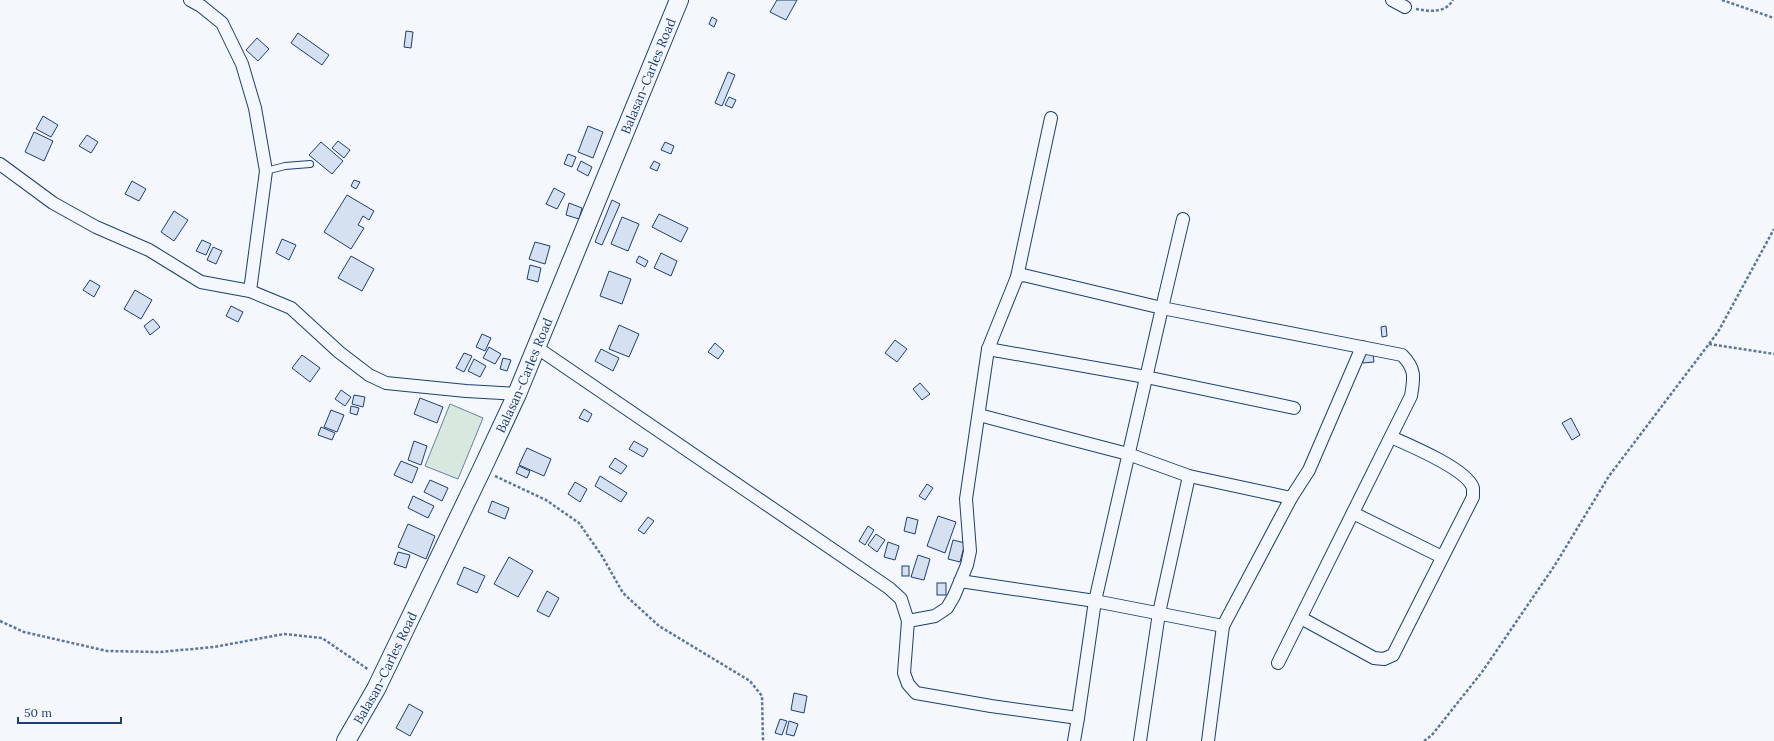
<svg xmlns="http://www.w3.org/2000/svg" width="1774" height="741" viewBox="0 0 1774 741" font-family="Lora,serif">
<rect width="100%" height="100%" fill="#f4f7fb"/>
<polygon fill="#d7e8df" stroke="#687fa3" points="450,404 483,418 458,479 425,466"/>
<g fill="#d5e0f0" stroke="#1d3f73">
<polygon points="777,0 797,0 786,20 770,12"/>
<polygon points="712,17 717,20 714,27 709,24"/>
<polygon points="406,31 413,32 411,48 404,47"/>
<polygon points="298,33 329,55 322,65 291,43"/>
<polygon points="257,38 269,49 258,61 246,50"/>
<polygon points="728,72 735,75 722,106 715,103"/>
<polygon points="729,97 736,100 732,108 725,105"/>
<polygon points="43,116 58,125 51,137 36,129"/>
<polygon points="588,126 603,132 593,158 578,152"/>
<polygon points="34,132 53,141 44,161 25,152"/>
<polygon points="87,135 98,142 91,153 79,146"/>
<polygon points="338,141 350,150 344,158 332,148"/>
<polygon points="321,142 343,161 332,174 309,155"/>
<polygon points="665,142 674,146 671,154 661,150"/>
<polygon points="568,154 576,157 572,167 564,164"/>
<polygon points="581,161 592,167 588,176 577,170"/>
<polygon points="654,161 660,164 657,171 650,168"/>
<polygon points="354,180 360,182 356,189 351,186"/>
<polygon points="132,181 146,189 139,201 125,194"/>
<polygon points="554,188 565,194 557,209 546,204"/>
<polygon points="347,195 374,211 369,220 363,216 358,225 364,228 351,249 324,232"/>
<polygon points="612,200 620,204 602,245 595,242"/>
<polygon points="569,203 582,208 579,219 566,215"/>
<polygon points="174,211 188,220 174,241 161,232"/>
<polygon points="659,214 688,228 681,242 652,227"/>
<polygon points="622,217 639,224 628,251 611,244"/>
<polygon points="282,239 296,245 289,260 276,253"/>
<polygon points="202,240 211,244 206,255 196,251"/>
<polygon points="535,242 550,246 545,264 529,259"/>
<polygon points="213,247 222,251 216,264 207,260"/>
<polygon points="661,253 677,261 671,276 654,268"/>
<polygon points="351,256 374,269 362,291 338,278"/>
<polygon points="639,256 648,261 645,267 636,262"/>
<polygon points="530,265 541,268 538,282 527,279"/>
<polygon points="609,271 631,279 622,304 600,296"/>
<polygon points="90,280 100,286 94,297 83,290"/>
<polygon points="135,290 152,300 141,319 124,309"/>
<polygon points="231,306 243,312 238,322 226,316"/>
<polygon points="153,319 160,327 150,335 144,326"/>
<polygon points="619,325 639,334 629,357 609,349"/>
<polygon points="1386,326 1387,336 1382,337 1381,327"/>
<polygon points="482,334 491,338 485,351 476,347"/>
<polygon points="895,340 907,349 897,362 885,353"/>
<polygon points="715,343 724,351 718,359 708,352"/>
<polygon points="489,347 501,354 495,364 483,358"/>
<polygon points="601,349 619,358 613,371 595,361"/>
<polygon points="464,353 472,356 464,372 456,368"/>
<polygon points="1373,354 1374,362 1363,363 1362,355"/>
<polygon points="302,355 320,368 310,382 292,368"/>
<polygon points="503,358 511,360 507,371 500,369"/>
<polygon points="474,359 486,366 480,377 468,371"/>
<polygon points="920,383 930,394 922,400 913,389"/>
<polygon points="341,390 351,397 345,406 335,399"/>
<polygon points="354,395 365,397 363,407 352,404"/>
<polygon points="420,398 443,407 437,423 414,414"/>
<polygon points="351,406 359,408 357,415 350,413"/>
<polygon points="584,409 592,414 588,422 579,418"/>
<polygon points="331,410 344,415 337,432 324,427"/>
<polygon points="1571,418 1580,435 1572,440 1562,423"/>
<polygon points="321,427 335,433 332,440 318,435"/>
<polygon points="414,441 427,446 421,465 408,460"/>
<polygon points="634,441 648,449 643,457 629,449"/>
<polygon points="527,448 551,459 544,476 519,465"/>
<polygon points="615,458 627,466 621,474 609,467"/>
<polygon points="401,461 418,468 412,483 394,475"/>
<polygon points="519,466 530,471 527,478 516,473"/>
<polygon points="600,476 627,493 621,502 595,486"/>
<polygon points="430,480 448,488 442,501 424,492"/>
<polygon points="575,482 587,489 580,502 568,494"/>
<polygon points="927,484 933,488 925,500 919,496"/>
<polygon points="413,496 434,506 428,518 408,508"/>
<polygon points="492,501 509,508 505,519 488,512"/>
<polygon points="938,516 956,522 945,553 927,546"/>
<polygon points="648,517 654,521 644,534 638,530"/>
<polygon points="907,517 918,520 915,534 904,531"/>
<polygon points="408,524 435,536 426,559 398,547"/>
<polygon points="868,526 874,530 865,545 859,541"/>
<polygon points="876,534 885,540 877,552 868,545"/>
<polygon points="953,540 965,543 960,562 948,559"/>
<polygon points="888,542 899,546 895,560 884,557"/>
<polygon points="398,552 410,555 406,568 394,564"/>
<polygon points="918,555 930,559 924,580 911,577"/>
<polygon points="509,557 533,571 518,597 494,584"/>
<rect x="902" y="566" width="7" height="10"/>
<polygon points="464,567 485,576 477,593 457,584"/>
<rect x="937" y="583" width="9" height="12"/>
<polygon points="547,591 559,598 549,617 537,611"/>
<polygon points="794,693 807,696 804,713 791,710"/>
<polygon points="409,704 423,712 410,736 396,728"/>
<polygon points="780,719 787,721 782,735 775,733"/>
<polygon points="789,721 798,724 794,736 786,734"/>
</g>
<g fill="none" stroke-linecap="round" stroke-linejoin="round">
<g stroke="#1d3f73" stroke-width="8">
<polyline id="service" points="266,171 285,166 310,164"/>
</g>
<g stroke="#1d3f73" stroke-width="14">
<g id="minor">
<polyline points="190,0 201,6 222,23 242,64 255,108 266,171 250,291"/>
<polyline points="1392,0 1405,7"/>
<polyline points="0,164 53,203 96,227 149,250 201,282 250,291 291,308 339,352 369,375 386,383 466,391 517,394"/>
<path d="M1183,219l-21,89 240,47c14,14 12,23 9,41l-133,267"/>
<polyline points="1017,277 1051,118"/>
<polyline points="536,347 889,588 901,599 908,621 904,673 908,684 916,693 991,706 1078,718 1074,741"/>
<polyline points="988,349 1146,377 1294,408"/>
<polyline points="979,415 1128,454 1189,476 1291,498 1309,470 1362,347"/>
<polyline points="1353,513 1442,557"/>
<path d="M1301,618l73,40 10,1 9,-4 80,-158c0,-3 0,-7 0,-9 -6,-19 -64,-43 -82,-51"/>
<polyline points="908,621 935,616 947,608 954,596 967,565 970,551 966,499 988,349 1017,277 1023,275 1162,308 1095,601 960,581"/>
<polyline points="1223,626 1291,498"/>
<polyline points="1078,718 1095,601 1223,626 1208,741"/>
<polyline points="1140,741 1159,613 1189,476"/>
</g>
</g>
<g stroke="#1d3f73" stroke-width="20">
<g id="secondary">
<path id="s1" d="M346,741l30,-52 106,-220 35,-75 162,-394"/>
</g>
</g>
<g stroke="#5e769c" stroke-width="2.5" stroke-dasharray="3 2" stroke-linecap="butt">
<polyline points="1722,0 1774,18"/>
<path d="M1416,9c13,2 29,5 37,-9"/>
<polyline points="1709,344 1774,354"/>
<polyline points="495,476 546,500 579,523 602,556 623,593 659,626 750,681 762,696 763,741"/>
<polyline points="0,621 24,632 107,651 160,652 214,647 284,634 322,638 369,670"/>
<polyline points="1424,741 1432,735 1482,672 1555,565 1609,476 1718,332 1774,229"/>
</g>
<use href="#service" stroke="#f4f7fb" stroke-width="6"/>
<use href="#minor" stroke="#f4f7fb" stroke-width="12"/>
<use href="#secondary" stroke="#f4f7fb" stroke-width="18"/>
</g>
<g text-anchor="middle" stroke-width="3" stroke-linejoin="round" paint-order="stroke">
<g font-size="13" fill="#1d3f73" stroke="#f4f7fb">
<text dy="5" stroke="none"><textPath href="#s1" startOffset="731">Balasan-Carles Road</textPath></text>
<text dy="5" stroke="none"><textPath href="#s1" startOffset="407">Balasan-Carles Road</textPath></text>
<text dy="5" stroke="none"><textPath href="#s1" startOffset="83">Balasan-Carles Road</textPath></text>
</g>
</g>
<path d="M18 717v6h103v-6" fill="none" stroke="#1d3f73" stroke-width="2"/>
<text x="24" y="717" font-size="12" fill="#1d3f73" stroke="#f4f7fb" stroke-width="3" paint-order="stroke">50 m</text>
</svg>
